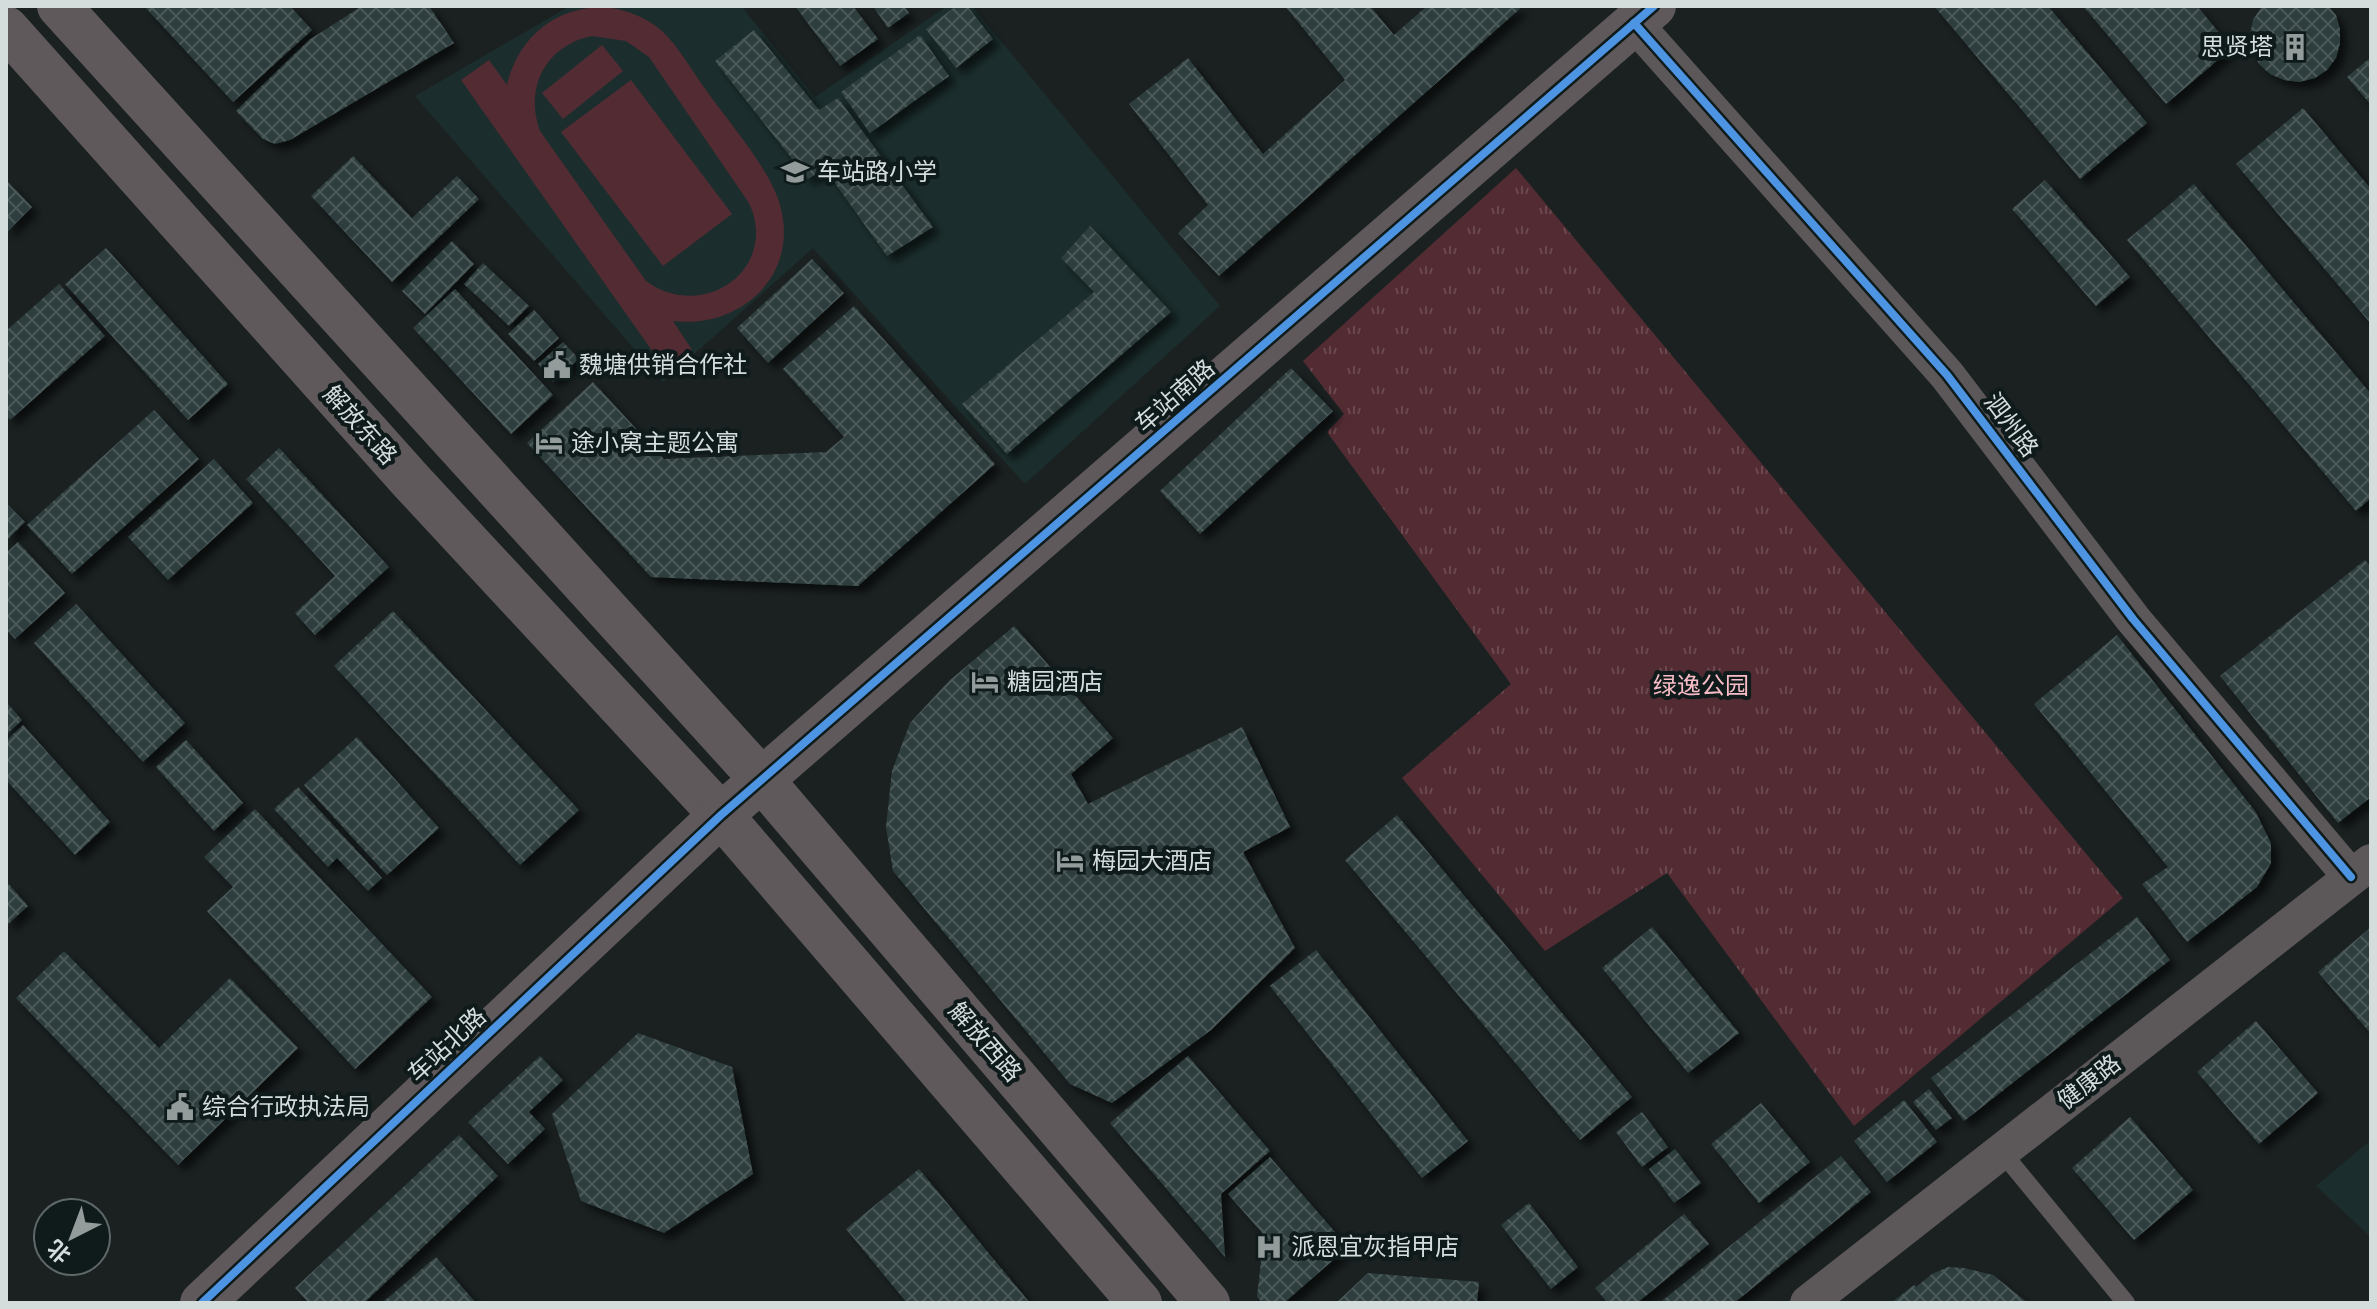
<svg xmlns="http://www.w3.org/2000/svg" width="2377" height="1309" viewBox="0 0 2377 1309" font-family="Arial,'Noto Sans SC',sans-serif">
<defs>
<pattern id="park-tufts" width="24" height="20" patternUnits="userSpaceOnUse" patternTransform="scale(2)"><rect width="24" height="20" fill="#532b33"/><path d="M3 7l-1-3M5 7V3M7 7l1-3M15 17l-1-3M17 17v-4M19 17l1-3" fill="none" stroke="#6b4950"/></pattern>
<pattern id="building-cross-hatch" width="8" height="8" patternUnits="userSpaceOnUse" patternTransform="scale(2)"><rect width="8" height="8" fill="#2d3e3e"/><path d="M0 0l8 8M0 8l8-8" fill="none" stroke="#4b5959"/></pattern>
<filter id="shadow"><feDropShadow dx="7" dy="7" stdDeviation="4" flood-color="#0009"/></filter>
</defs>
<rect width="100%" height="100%" fill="#1b2121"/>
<g fill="#1b2e2d">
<polygon points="570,6 741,6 815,97 947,6 972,6 1220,306 1025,484 813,248 663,382 415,96"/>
<polygon points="2371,1140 2371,1237 2316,1186"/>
</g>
<g fill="#532b33" fill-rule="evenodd">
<path d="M606,7c21,3 40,10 56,24 17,16 30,40 44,59 23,33 67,82 75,119 17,69 -43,120 -108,112l19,29 -27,19 -204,-289 28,-20 18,25c11,-48 49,-79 99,-78zM592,36l34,5 23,16 100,146c31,66 -46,120 -103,78l-106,-150c-16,-43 6,-86 52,-95z"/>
<polygon points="602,45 623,71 563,119 542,93"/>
<polygon points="631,80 732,214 663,266 561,132"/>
</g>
<polygon fill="url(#park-tufts)" points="1516,168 2123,898 1854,1126 1667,873 1545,951 1402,778 1511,684 1327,432 1344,414 1303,361"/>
<g fill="url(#building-cross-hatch)" filter="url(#shadow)">
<polygon points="144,6 290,6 312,30 233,102"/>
<polygon points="362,6 429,6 454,43 290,140 275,144 263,139 236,111 309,40"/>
<polygon points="795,6 853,6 878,39 840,66"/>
<polygon points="873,6 904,6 909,13 888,28"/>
<polygon points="956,6 967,6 993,39 956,68 926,29"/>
<polygon points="1285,6 1370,6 1394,35 1427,6 1523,6 1219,276 1178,233 1208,205 1129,104 1188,58 1263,154 1345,80"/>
<polygon points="1934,6 2048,6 2147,123 2080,179"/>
<polygon points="2083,6 2197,6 2232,48 2166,104"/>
<polygon points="2262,6 2328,6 2336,15 2340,29 2340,43 2336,58 2327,70 2315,78 2299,82 2284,80 2270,74 2259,64 2252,51 2250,35 2253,20"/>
<polygon points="754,30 819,110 838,98 933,227 887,256 825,169 808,179 715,61"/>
<polygon points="920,35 949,76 870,133 841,92"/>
<polygon points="2371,57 2371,105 2347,77"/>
<polygon points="2303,108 2371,189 2371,324 2236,164"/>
<polygon points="353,156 412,218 457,176 479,199 392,282 311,196"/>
<polygon points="6,180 32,207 6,233"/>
<polygon points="2045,180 2130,277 2096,306 2012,209"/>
<polygon points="2194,184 2371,394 2371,498 2356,511 2127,240"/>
<polygon points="1090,226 1171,312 1007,454 962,404 1094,292 1061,258"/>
<polygon points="452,241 474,264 425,314 402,291"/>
<polygon points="106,248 228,384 188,420 65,284"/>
<polygon points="812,259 844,293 768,363 737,328"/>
<polygon points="483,263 529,306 509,326 464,284"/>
<polygon points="59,284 105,336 10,420 6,415 6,331"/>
<polygon points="455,289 553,395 511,434 413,328"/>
<polygon points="854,306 995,464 858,586 651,577 527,443 593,382 664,459 826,452 844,437 783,369"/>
<polygon points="534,310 559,338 534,361 508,334"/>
<polygon points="563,342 579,359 553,382 538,364"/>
<polygon points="1291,368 1333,411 1200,534 1160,491"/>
<polygon points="154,410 199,459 72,574 27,525"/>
<polygon points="279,448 389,567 315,635 295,613 335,576 246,479"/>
<polygon points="214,459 253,503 168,580 128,537"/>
<polygon points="6,503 25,522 6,541"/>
<polygon points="18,542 65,593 15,639 6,629 6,553"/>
<polygon points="2365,560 2371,567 2371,797 2338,823 2220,676"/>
<polygon points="76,604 185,723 143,762 34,643"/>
<polygon points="393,611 579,810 520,865 334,666"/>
<polygon points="1014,626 1113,738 1071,774 1088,804 1242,727 1290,827 1243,852 1295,948 1211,1030 1112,1103 1070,1084 893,871 886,827 892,771 910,723 949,681"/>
<polygon points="2117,635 2255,811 2271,843 2271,863 2257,887 2187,942 2142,884 2168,867 2034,704"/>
<polygon points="6,702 22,720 6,735"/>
<polygon points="23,725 110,822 75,855 6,780 6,741"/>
<polygon points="357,737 439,828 387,875 304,785"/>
<polygon points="186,740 243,803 214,831 156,767"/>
<polygon points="298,787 382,878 368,891 337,858 328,867 274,809"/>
<polygon points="255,809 432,997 355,1069 207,911 233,887 204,857"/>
<polygon points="1397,815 1632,1097 1580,1140 1345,860"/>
<polygon points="6,881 28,906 6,926"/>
<polygon points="2137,917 2170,960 1964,1121 1931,1078"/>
<polygon points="1652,927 1739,1033 1688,1073 1602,968"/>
<polygon points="2371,927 2371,1034 2318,972"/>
<polygon points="1316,950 1468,1141 1422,1178 1270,986"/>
<polygon points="64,951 159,1048 230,978 298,1048 178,1165 16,998"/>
<polygon points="2256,1021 2318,1093 2259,1144 2197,1072"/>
<polygon points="638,1033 732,1067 753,1174 664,1233 581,1201 552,1114"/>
<polygon points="540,1056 563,1080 529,1112 545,1129 508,1164 468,1122"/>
<polygon points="1188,1056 1270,1151 1221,1194 1225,1257 1110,1123"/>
<polygon points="1929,1089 1952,1118 1936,1130 1913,1102"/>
<polygon points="1904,1100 1937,1142 1887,1182 1854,1141"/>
<polygon points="1761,1103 1810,1162 1759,1203 1711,1144"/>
<polygon points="1642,1112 1668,1147 1642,1167 1616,1132"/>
<polygon points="2130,1117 2193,1190 2134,1240 2072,1168"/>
<polygon points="459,1135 498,1176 364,1303 309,1303 295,1288"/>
<polygon points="1675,1149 1701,1183 1674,1203 1649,1169"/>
<polygon points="1841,1156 1871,1192 1734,1303 1663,1303 1662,1301"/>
<polygon points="1270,1157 1348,1247 1284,1303 1263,1303 1257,1297 1264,1235 1228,1194"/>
<polygon points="919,1169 1030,1303 907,1303 846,1229"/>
<polygon points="1529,1203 1578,1267 1551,1289 1501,1225"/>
<polygon points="1684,1214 1709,1244 1637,1303 1608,1303 1595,1288"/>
<polygon points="436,1257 476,1303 382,1303"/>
<polygon points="1948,1267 1964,1268 1993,1275 2028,1303 1891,1303 1914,1285 1916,1287 1932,1274"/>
<polygon points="1368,1273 1479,1282 1477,1303 1336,1303"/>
</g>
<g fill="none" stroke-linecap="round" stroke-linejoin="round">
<polyline stroke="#5c5758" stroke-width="18" points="2001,1151 2126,1303"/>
<g stroke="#5c5758" stroke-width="36">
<polyline points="1634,23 1947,375 2133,619 2351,877"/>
<polyline points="1808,1303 2371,862"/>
</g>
<g stroke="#5f595b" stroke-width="44">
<polyline points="59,6 762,780 1208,1303"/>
<polyline points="6,28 412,482 721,815 1140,1303"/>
<polyline points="202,1303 721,815 1654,6"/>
</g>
<g stroke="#0f1b1b" stroke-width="13">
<g id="cycleway">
<polyline points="1634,23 1947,375 2133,619 2351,877"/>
<polyline points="202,1303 721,815 1654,6"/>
</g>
</g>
<use href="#cycleway" stroke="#4d94e3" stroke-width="8"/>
</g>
<defs>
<g id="building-bare" transform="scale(2.16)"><path d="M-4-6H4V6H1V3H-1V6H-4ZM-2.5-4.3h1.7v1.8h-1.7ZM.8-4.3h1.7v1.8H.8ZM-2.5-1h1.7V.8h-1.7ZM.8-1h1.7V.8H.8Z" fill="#939b9b" stroke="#0f1b1b" stroke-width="2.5" paint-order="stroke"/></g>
<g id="school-bare" transform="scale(2.16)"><path d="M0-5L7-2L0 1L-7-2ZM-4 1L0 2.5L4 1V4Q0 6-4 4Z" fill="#939b9b" stroke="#0f1b1b" stroke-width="2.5" paint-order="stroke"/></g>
<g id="civic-bare" transform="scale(2.16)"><path d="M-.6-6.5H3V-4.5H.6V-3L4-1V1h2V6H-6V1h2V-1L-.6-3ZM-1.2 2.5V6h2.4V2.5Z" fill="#939b9b" stroke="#0f1b1b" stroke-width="2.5" paint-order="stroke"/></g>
<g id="hotel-bare" transform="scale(2.16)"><path d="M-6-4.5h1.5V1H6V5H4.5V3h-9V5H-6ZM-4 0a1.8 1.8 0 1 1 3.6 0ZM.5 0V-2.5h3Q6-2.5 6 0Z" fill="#939b9b" stroke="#0f1b1b" stroke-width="2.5" paint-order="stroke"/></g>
<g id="hospital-bare" transform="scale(2.16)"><path d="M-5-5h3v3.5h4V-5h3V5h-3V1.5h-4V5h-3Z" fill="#939b9b" stroke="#0f1b1b" stroke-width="2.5" paint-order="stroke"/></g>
</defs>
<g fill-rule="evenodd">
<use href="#building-bare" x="2295" y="47"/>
<use href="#school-bare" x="795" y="172"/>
<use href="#civic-bare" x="557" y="365"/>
<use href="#hotel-bare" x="549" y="443"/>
<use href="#hotel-bare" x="985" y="682"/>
<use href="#hotel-bare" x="1070" y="861"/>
<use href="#civic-bare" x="180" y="1107"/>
<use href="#hospital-bare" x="1269" y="1247"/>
</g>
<g text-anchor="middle" stroke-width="8" stroke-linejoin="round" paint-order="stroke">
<g font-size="24" fill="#d4dcdc" stroke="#0f1b1b" text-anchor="start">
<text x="2273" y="55" text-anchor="end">思贤塔</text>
<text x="817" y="180">车站路小学</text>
<text x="579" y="373">魏塘供销合作社</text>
<text x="571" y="451">途小窝主题公寓</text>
<text x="1007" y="690">糖园酒店</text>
<text x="1092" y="869">梅园大酒店</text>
<text x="202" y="1115">综合行政执法局</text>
<text x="1291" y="1255">派恩宜灰指甲店</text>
</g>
<g font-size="24" fill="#d4dcdc" stroke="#0f1b1b">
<text transform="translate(1175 396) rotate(-41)" y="8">车站南路</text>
<text transform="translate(360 425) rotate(48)" y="8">解放东路</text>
<text transform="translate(2011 425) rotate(53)" y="8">泗州路</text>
<text transform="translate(985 1042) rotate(49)" y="8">解放西路</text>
<text transform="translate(447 1045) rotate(-43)" y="8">车站北路</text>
<text transform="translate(2089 1082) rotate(-38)" y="8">健康路</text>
</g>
<g font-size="24" fill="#f7bcc5" stroke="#0f1b1b">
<text x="1701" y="694">绿逸公园</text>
</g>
</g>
<rect width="2377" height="1309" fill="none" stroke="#d4dcdc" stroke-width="16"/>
<g transform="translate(72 1237) rotate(222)"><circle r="38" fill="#0f1b1b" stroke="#5e6868" stroke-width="2"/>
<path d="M0-6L14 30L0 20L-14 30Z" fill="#939b9b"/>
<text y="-12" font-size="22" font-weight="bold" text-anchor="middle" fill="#d4dcdc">北</text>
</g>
</svg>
